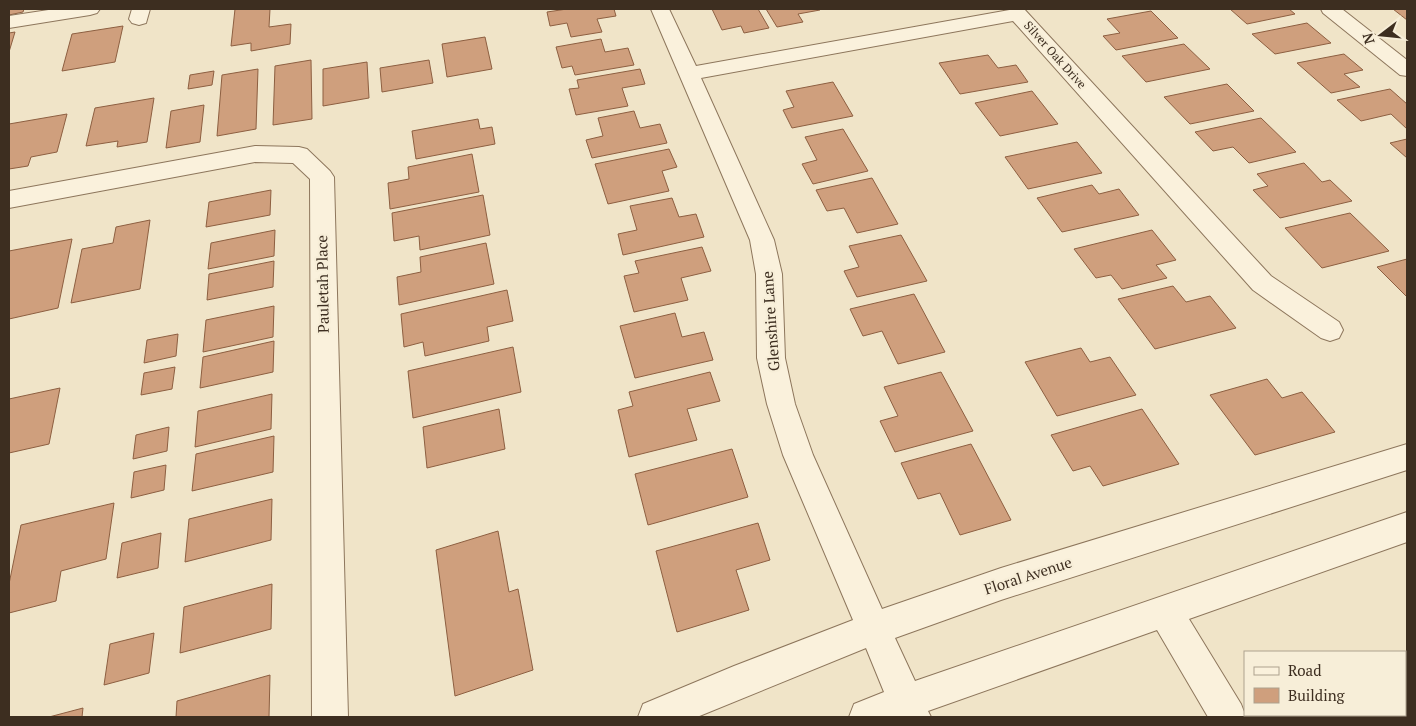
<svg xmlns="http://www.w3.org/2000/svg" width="1416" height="726" viewBox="0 0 1416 726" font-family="'PT Serif',serif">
<rect width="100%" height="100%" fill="#f0e4c8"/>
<g fill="#cf9f7d" stroke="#8d5f41">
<polygon points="9,9 24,9 23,12 9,15"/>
<polygon points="235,9 270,9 269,27 291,24 290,44 251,51 251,43 231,46"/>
<polygon points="567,9 614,9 616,16 597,19 602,32 571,37 567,23 550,26 547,12"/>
<polygon points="712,9 758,9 769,28 744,33 741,26 722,30"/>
<polygon points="766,9 819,9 820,10 798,14 803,22 777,27"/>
<polygon points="1230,9 1289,9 1295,14 1247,24"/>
<polygon points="1393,9 1407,9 1407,20"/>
<polygon points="1151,11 1178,38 1116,50 1103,36 1120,33 1107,19"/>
<polygon points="1307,23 1331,43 1275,54 1252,34"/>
<polygon points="123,26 115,62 62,71 72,34"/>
<polygon points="15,32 9,52 9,33"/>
<polygon points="485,37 492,69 447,77 442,44"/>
<polygon points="601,39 605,52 628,48 634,65 575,75 572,66 562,68 556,47"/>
<polygon points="1184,44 1210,69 1146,82 1122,56"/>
<polygon points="1344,54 1363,70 1344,74 1360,87 1331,93 1297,63"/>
<polygon points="988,55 998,68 1016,65 1028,82 960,94 939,63"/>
<polygon points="311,60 312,119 273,125 275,66"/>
<polygon points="429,60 433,83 382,92 380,68"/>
<polygon points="367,62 369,98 323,106 323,69"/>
<polygon points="258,69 256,129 217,136 222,75"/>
<polygon points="640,69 645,84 622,88 628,106 576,115 569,89 579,88 577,80"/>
<polygon points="214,71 212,85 188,89 190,75"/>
<polygon points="833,82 853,116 792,128 783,110 794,107 786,91"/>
<polygon points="1227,84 1254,111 1190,124 1164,97"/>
<polygon points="1390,89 1407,104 1407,129 1391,114 1361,121 1337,100"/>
<polygon points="1032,91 1058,124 1000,136 975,103"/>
<polygon points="154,98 147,142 117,147 118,141 86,146 95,108"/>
<polygon points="204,105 200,142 166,148 171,111"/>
<polygon points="634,111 640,128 660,124 667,143 592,158 586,140 603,136 598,118"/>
<polygon points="67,114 57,152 31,157 28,166 9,169 9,124"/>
<polygon points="1261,118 1296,152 1249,163 1233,147 1213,151 1195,132"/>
<polygon points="478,119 480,129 492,127 495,144 416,159 412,131"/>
<polygon points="843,129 868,171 813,184 802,164 817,160 805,137"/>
<polygon points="1407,139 1407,158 1390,143"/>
<polygon points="1077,142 1102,173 1028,189 1005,157"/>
<polygon points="669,149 677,167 662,171 669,191 608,204 595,164"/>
<polygon points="472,154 479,192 390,209 388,183 409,179 408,167"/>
<polygon points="1304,163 1322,182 1330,180 1352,201 1280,218 1253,190 1268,186 1257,174"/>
<polygon points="872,178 898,224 857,233 844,208 827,211 816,190"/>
<polygon points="1092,185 1099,194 1119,189 1139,215 1062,232 1037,198"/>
<polygon points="271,190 270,215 206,227 209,202"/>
<polygon points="483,195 490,235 420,250 419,236 394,241 392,213"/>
<polygon points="672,198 679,217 696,214 704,237 623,255 618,234 637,230 630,206"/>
<polygon points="1350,213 1389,251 1322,268 1285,228"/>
<polygon points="150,220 140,289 71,303 82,249 113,243 116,227"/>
<polygon points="275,230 274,256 208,269 211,243"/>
<polygon points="1152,230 1176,260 1156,265 1167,278 1122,289 1111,275 1096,278 1074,249"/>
<polygon points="901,235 927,281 857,297 844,271 859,267 849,246"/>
<polygon points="72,239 58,308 9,319 9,251"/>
<polygon points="486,243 494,284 399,305 397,277 421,272 420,257"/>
<polygon points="702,247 711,271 681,278 688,300 634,312 624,276 639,273 635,261"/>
<polygon points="1407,259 1407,297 1377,267"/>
<polygon points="274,261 273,287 207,300 209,274"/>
<polygon points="1173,286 1186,302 1210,296 1236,328 1155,349 1118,299"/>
<polygon points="507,290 513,321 487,327 489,341 425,356 423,342 404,347 401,314"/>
<polygon points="914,294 945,352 898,364 882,331 863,336 850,309"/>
<polygon points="274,306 273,337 203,352 206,320"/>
<polygon points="675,313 682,337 704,332 713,360 635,378 620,326"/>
<polygon points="178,334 176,356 144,363 147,340"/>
<polygon points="274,341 273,372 200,388 203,357"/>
<polygon points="513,347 521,392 413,418 408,371"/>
<polygon points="1081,348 1090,362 1110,357 1136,395 1057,416 1025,362"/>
<polygon points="175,367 172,389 141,395 144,373"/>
<polygon points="710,372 720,401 687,409 697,440 629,457 618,410 633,406 629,392"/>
<polygon points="941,372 973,431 895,452 880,421 898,416 884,387"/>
<polygon points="1267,379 1282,398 1302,392 1335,432 1255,455 1210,395"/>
<polygon points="60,388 49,444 9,453 9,399"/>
<polygon points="272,394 271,429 195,447 198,411"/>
<polygon points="499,409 505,449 427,468 423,427"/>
<polygon points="1142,409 1179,464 1103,486 1090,466 1073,471 1051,435"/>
<polygon points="169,427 167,451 133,459 136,435"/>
<polygon points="274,436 273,472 192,491 196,454"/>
<polygon points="971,444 1011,520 960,535 940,493 918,499 901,463"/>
<polygon points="732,449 748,497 648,525 635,474"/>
<polygon points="166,465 164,490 131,498 134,472"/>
<polygon points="272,499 271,540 185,562 189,519"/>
<polygon points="114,503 106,559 61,571 56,601 9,613 9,584 21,525"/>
<polygon points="758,523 770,560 736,570 749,610 677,632 656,551"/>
<polygon points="498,531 509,592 518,589 533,670 455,696 436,550"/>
<polygon points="161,533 158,568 117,578 122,543"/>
<polygon points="272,584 271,629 180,653 184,607"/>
<polygon points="154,633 149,673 104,685 110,644"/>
<polygon points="270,675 269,717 176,717 177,701"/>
<polygon points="1405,678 1407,681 1407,717 1304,717 1303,715 1405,715"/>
<polygon points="83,708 82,717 49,717"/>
</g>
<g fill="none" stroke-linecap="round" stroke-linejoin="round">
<g stroke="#8d765c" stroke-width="2">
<g id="minor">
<polygon points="55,9 100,9 97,13 90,15 9,28 9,16"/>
<polygon points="132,9 150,9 146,23 139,25 132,23 129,19"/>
<polygon points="651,9 669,9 696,66 1015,9 1025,10 1271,276 1339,322 1343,330 1339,338 1330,341 1321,338 1253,290 1013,21 701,78 774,240 782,274 785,358 795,404 813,455 882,609 1001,568 1407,444 1407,470 1001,600 895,638 915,681 1407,512 1407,542 1189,619 1241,704 1246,717 1208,717 1157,630 928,711 931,717 849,717 854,704 884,692 866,648 697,717 638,717 643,704 734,666 853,620 783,455 767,404 757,358 756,274 750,240"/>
<polygon points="1321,9 1342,9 1407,60 1407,76 1400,75 1323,13"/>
<polygon points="255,146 299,147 307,149 330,171 334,177 348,717 312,717 310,179 293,163 255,162 9,208 9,191"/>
</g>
</g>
<use href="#minor" fill="#faf1dc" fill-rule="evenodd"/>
</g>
<g text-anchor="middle" stroke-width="4.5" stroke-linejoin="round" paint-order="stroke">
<g font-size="12" fill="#3d2e20" stroke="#f7eed8">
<text transform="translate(1055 55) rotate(48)" y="4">Silver Oak Drive</text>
</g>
<g font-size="15" fill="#3d2e20" stroke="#f7eed8">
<text transform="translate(323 284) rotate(-91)" y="5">Pauletah Place</text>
<text transform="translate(771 321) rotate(-94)" y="5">Glenshire Lane</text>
<text transform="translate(1028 576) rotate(-18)" y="5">Floral Avenue</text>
</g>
</g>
<rect width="1416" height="726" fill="none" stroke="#3d2e20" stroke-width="20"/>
<rect x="1244" y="651" width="162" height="65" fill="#f7eed8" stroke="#ada18e"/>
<rect x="1254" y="667" width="25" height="8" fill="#faf1dc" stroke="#ada18e"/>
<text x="1288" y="676" font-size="15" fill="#3d2e20">Road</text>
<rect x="1254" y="688" width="25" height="15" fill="#cf9f7d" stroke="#ada18e"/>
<text x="1288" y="701" font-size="15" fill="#3d2e20">Building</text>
<g transform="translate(1381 35) rotate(254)" stroke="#f7eed8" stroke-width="4" paint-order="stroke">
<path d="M0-4L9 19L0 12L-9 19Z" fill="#3d2e20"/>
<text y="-8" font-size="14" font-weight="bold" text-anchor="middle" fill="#3d2e20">N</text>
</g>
</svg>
